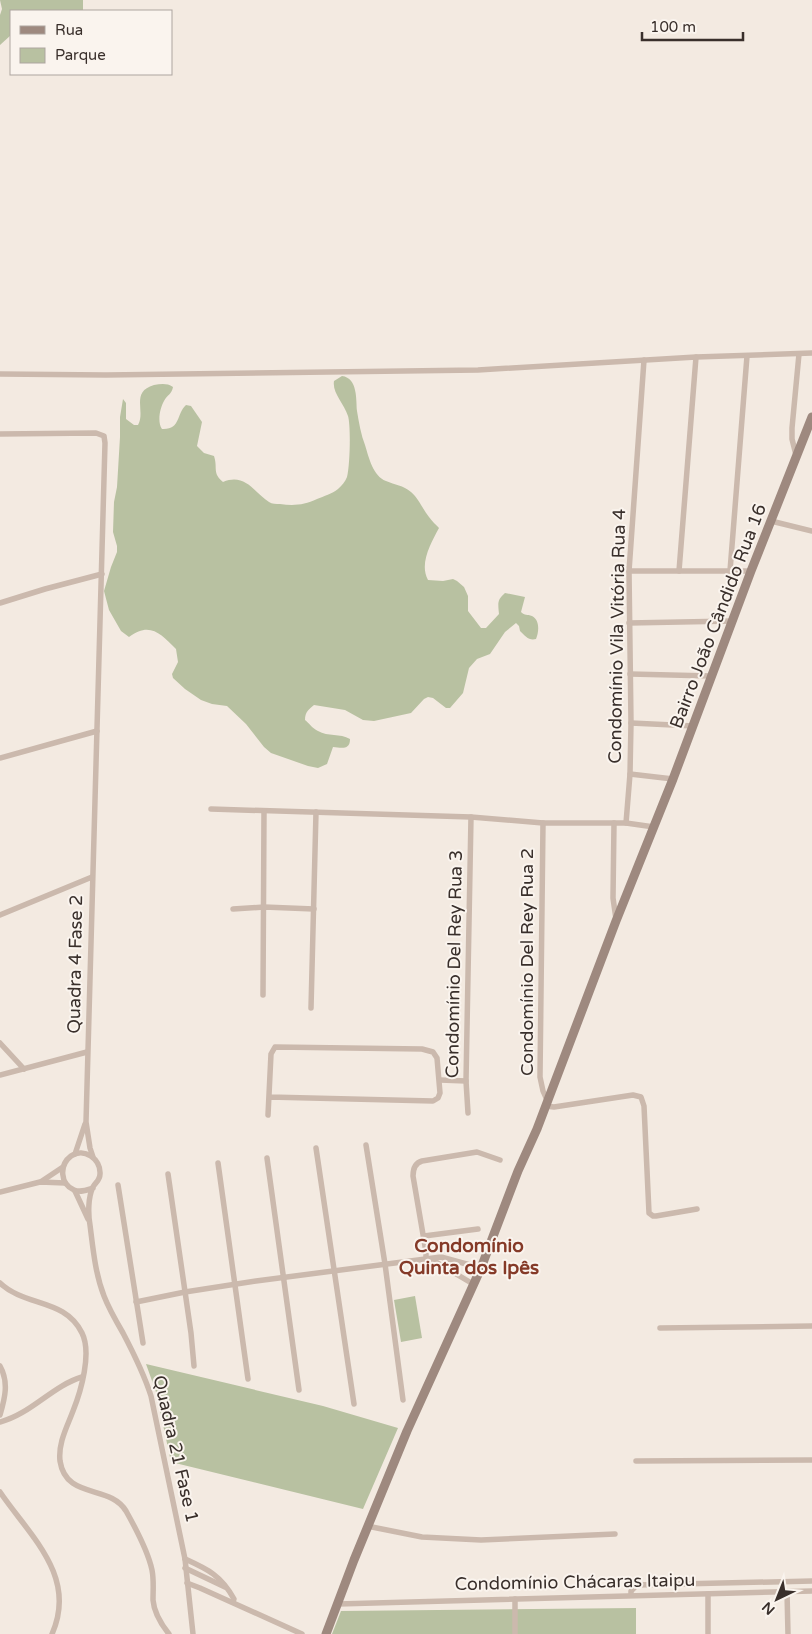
<svg xmlns="http://www.w3.org/2000/svg" width="812" height="1634" viewBox="0 0 812 1634" font-family="'Varela Round',sans-serif">
<rect width="100%" height="100%" fill="#f3eae1"/>
<g fill="#b8c1a1">
<polygon points="0,0 83,0 83,11 11,11 11,35 0,45 0,15 2,9"/>
<path d="M342,376c16,2 14,24 15,35 2,12 4,24 8,34 4,13 8,31 21,36 9,4 17,4 25,11 8,7 11,16 18,25 3,4 7,8 10,11 -8,15 -20,36 -11,52l15,1 10,-2 4,2 7,6 4,9v15l13,17h5l13,-14c-1,-11 -2,-14 6,-21l20,4 -4,15c4,4 6,2 11,4 8,4 7,16 4,23 -7,2 -11,-3 -16,-8l-1,-5 -3,-3 -11,9 -15,22 -13,5 -8,9 -6,25 -13,15h-4l-13,-10 -5,-1 -4,2 -13,14 -37,8 -11,-1 -18,-10 -31,-5c-5,4 -9,7 -9,15 4,3 8,9 13,11 10,6 22,2 32,8 0,11 -8,9 -17,8l-6,17 -9,4 -10,-2 -37,-13 -7,-6 -18,-23 -19,-18 -15,-2 -11,-4 -16,-11 -12,-11 -1,-4 6,-12 -2,-13c-15,-15 -26,-28 -47,-12l-8,-6 -12,-21 -5,-19 7,-24 6,-15v-6l-4,-14 1,-30 3,-15 3,-50v-20l3,-18 3,4v16l8,6h4c8,-14 -8,-33 16,-40 7,-1 13,-2 19,2 -1,7 -6,8 -9,14 -4,7 -7,21 -2,28 19,1 14,-15 24,-24l5,1 11,16 -5,24 7,7 10,3c4,12 -2,17 9,26 22,-9 30,9 46,20 3,2 7,2 11,2 14,2 24,1 37,-5 7,-3 15,-5 21,-10 4,-4 7,-7 9,-12 3,-11 4,-51 1,-61 -4,-13 -16,-23 -14,-35z"/>
<polygon points="415,1296 422,1338 401,1342 394,1300"/>
<polygon points="146,1364 323,1406 398,1428 363,1509 171,1462 156,1392"/>
<polygon points="636,1608 636,1634 332,1634 341,1611"/>
</g>
<g fill="none" stroke-linecap="round" stroke-linejoin="round">
<g stroke="#cbb9ad" stroke-width="5.5">
<polyline points="0,374 106,375 478,370 696,357 812,353"/>
<polyline points="0,434 96,433 104,436 105,443 86,1122 90,1148 93,1157"/>
<polyline points="796,455 792,439 792,428 799,354"/>
<polyline points="771,521 812,531"/>
<polyline points="629,571 751,571"/>
<polyline points="679,571 696,357"/>
<polyline points="730,571 747,356"/>
<polyline points="0,603 45,589 102,574"/>
<polyline points="629,623 732,621"/>
<polyline points="630,674 711,676"/>
<polyline points="631,723 694,726"/>
<polyline points="0,758 97,731"/>
<polyline points="630,774 673,779"/>
<polyline points="211,809 471,817 543,823 626,823 654,827"/>
<polyline points="543,823 540,1077 543,1091 547,1100"/>
<polyline points="614,823 613,898 616,919"/>
<polyline points="626,823 630,774 631,723 629,571 644,360"/>
<polyline points="233,909 264,907 314,909"/>
<polyline points="0,915 92,877"/>
<polyline points="263,995 264,811"/>
<polyline points="311,1008 316,812"/>
<polyline points="0,1043 24,1069"/>
<polyline points="0,1075 87,1052"/>
<polyline points="440,1080 466,1081"/>
<polyline points="545,1106 554,1107 633,1095 641,1097 644,1106 649,1213 653,1216 656,1216 697,1209"/>
<polyline points="468,1113 466,1081 471,817"/>
<polyline points="268,1115 271,1054 275,1047 422,1049 433,1052 437,1058 440,1093 438,1098 433,1101 269,1097"/>
<polyline points="366,1145 385,1264 403,1400"/>
<polyline points="316,1148 354,1404"/>
<polyline points="75,1154 85,1124"/>
<polyline points="267,1158 299,1390"/>
<polyline points="218,1163 248,1379"/>
<polyline points="168,1174 191,1333 194,1366"/>
<polyline points="42,1181 63,1167"/>
<polyline points="118,1185 143,1343"/>
<path d="M93,1188c-6,2 -12,5 -19,2 -14,-6 -15,-25 -3,-34 13,-9 30,3 29,18 0,6 -4,8 -7,13 -5,10 -5,27 -3,38 3,23 5,48 14,71 5,13 12,25 19,37 11,21 21,41 28,63l34,163 8,75"/>
<polyline points="75,1191 88,1219"/>
<polyline points="0,1192 40,1182 65,1183"/>
<polyline points="424,1236 478,1229"/>
<polyline points="431,1259 473,1284"/>
<path d="M426,1260v-8l-13,-76c0,-7 2,-13 9,-15l55,-9 23,8"/>
<path d="M0,1283c25,24 65,15 82,50 10,20 -1,58 -9,78 -6,16 -15,32 -13,50 6,39 50,23 66,50 9,16 22,40 26,59 2,10 1,20 1,30 1,13 8,24 16,34"/>
<polyline points="136,1302 185,1292 256,1281 441,1257 481,1268"/>
<polyline points="660,1328 812,1326"/>
<path d="M0,1366c9,16 5,32 0,49"/>
<path d="M0,1422c31,-8 52,-36 82,-45"/>
<polyline points="636,1461 812,1460"/>
<path d="M0,1492c29,43 78,84 52,142"/>
<polyline points="367,1526 422,1537 481,1540 615,1534"/>
<path d="M185,1559c22,10 36,16 49,40l-1,3"/>
<polyline points="185,1568 225,1587"/>
<polyline points="187,1583 200,1588 302,1634"/>
<polyline points="787,1592 788,1634"/>
<polyline points="631,1595 631,1591 637,1585 812,1581"/>
<polyline points="515,1599 515,1634"/>
<polyline points="338,1604 812,1591"/>
<polyline points="708,1634 708,1594"/>
</g>
<polyline stroke="#9e897f" stroke-width="9" points="326,1634 354,1560 407,1431 481,1268 518,1171 537,1129 616,921 673,779 751,571 812,417"/>
</g>
<g text-anchor="middle" stroke-width="4" stroke-linejoin="round" paint-order="stroke">
<g font-size="18" fill="#392f2b" stroke="#faf4ee">
<text transform="translate(718 616) rotate(-69)" y="6">Bairro João Cândido Rua 16</text>
<text transform="translate(617 636) rotate(-89)" y="6">Condomínio Vila Vitória Rua 4</text>
<text transform="translate(527 962) rotate(-90)" y="6">Condomínio Del Rey Rua 2</text>
<text transform="translate(75 964) rotate(-89)" y="6">Quadra 4 Fase 2</text>
<text transform="translate(454 964) rotate(-89)" y="6">Condomínio Del Rey Rua 3</text>
<text transform="translate(176 1449) rotate(77)" y="6">Quadra 21 Fase 1</text>
<text transform="translate(575 1582) rotate(-1)" y="6">Condomínio Chácaras Itaipu</text>
</g>
<g font-size="19" font-weight="bold" fill="#853a28" stroke="#faf4ee">
<text x="469" y="1252">Condomínio<tspan x="469" dy="22">Quinta dos Ipês</tspan></text>
</g>
</g>
<rect x="10" y="10" width="162" height="65" fill="#faf4ee" stroke="#ada5a0"/>
<rect x="20" y="26" width="25" height="8" fill="#9e897f" stroke="#ada5a0"/>
<text x="55" y="35" font-size="15" fill="#392f2b">Rua</text>
<rect x="20" y="48" width="25" height="15" fill="#b8c1a1" stroke="#ada5a0"/>
<text x="55" y="60" font-size="15" fill="#392f2b">Parque</text>
<g transform="translate(777 1599) rotate(223)" stroke="#faf4ee" stroke-width="4" paint-order="stroke">
<path d="M0-4L9 19L0 12L-9 19Z" fill="#392f2b"/>
<text y="-8" font-size="14" font-weight="bold" text-anchor="middle" fill="#392f2b">N</text>
</g>
<path d="M642 32v8h101v-8" fill="none" stroke="#392f2b" stroke-width="2.5"/>
<text x="650" y="32" font-size="15" fill="#392f2b" stroke="#faf4ee" stroke-width="4" paint-order="stroke">100 m</text>
</svg>
